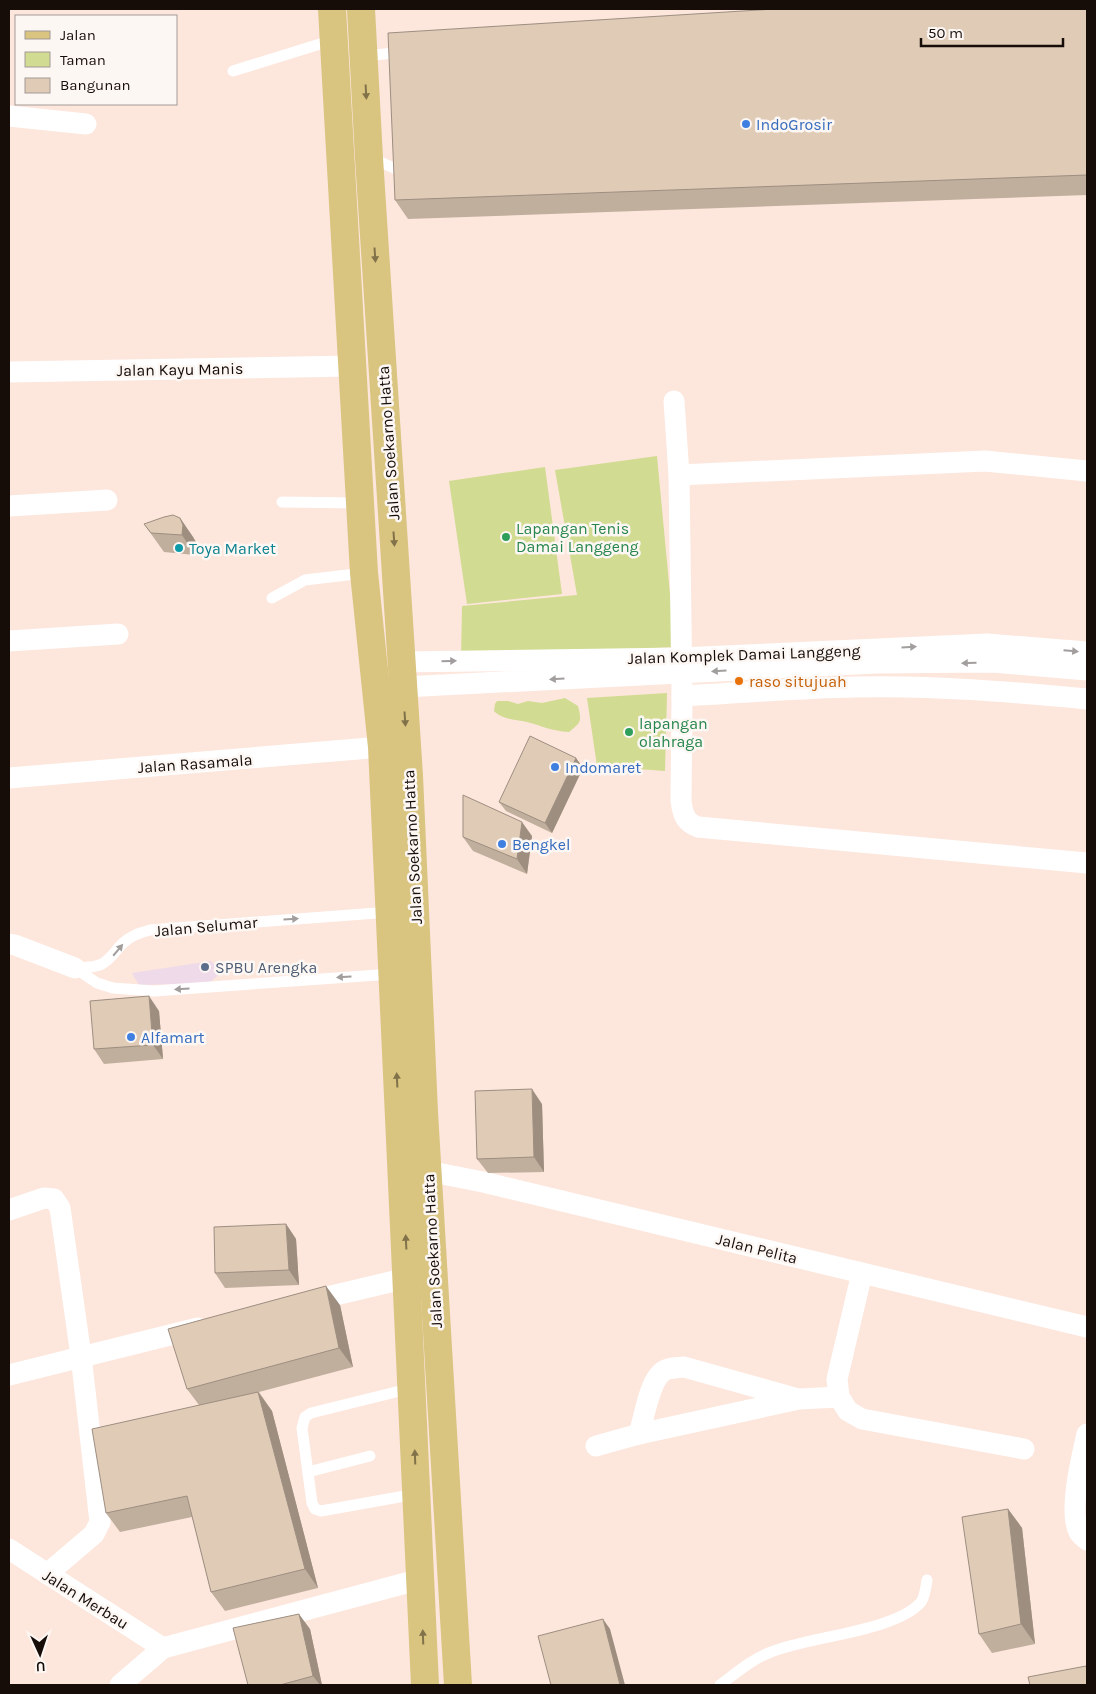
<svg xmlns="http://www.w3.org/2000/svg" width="1096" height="1694" viewBox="0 0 1096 1694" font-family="Karla,sans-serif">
<rect width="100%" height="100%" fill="#fde6dc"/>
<polygon fill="#efdae9" points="211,961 221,973 209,983 139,985 132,973"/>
<g fill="#d1db91">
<polygon points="657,456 675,647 461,658 462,606 577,595 555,470"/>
<polygon points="545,467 562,594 467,604 449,481"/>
<polygon points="667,693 665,771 597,766 587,698"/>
<path d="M565,698l13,8c4,16 3,16 -9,26 -17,-1 -27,-6 -42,-10 -12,-3 -24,-2 -33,-11l1,-7 2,-3h11l10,3 10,-3 14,2z"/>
</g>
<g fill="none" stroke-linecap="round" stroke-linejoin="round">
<g stroke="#fff" stroke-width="11">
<polyline points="364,56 405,52"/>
<polyline points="233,71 333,40"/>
<polyline points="371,158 403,172 407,172"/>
<polyline points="282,502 360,503"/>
<polyline points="272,598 305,580 364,573"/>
<path d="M75,968c9,-1 19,0 27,-4 9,-5 13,-13 20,-20 8,-8 17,-11 28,-14l240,-18"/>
<polyline points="75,968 97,983 113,988 154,991 392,974"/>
<polyline points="412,1388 311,1413 305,1417 302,1428 312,1503 315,1509 321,1511 416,1494"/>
<polyline points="308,1472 370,1456"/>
<path d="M720,1685c16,-12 32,-26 51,-33 36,-15 126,-21 150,-50 4,-5 5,-16 6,-22"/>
</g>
<g stroke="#fff" stroke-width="21">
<polyline points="9,116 86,124"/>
<polyline points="9,372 351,366"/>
<path d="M674,401l5,74 3,221 -1,105c2,14 4,21 17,26l389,36"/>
<polyline points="679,475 985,461 1087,471"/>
<polyline points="9,506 107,500"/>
<polyline points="9,641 118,634"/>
<polyline points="401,662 680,658 987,644 1087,652"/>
<polyline points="403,687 876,663 993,662 1087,670"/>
<path d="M682,696c58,-3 116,-8 174,-9 77,-2 155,5 231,12"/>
<polyline points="9,778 382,747"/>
<polyline points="9,944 15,945 75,968"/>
<polyline points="427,1171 483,1182 1087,1327"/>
<polyline points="9,1210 44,1198 54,1199 60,1208 81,1356 100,1522 94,1534 47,1574"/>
<polyline points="862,1273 837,1379 839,1397 848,1411 862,1419 1024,1449"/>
<polyline points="306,1302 407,1278"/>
<polyline points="9,1375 198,1328"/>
<path d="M639,1434c5,-16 10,-50 22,-61 6,-6 16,-5 23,-6l111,31"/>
<path d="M1087,1434c-5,22 -19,78 -8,98 1,3 6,6 8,8"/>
<polyline points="596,1446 639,1434 799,1399 839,1397"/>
<polyline points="9,1549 163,1648"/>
<polyline points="120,1685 163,1648 421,1579"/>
</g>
<g stroke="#d9c480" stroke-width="28">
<polyline points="332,9 364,573 382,747 425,1685"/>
<polyline points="361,9 369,158 409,776 424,1112 458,1685"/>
</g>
</g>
<g fill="#c1af9d">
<polygon points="1087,9 1087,195 408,219 395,200"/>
<polygon points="180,518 193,537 197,544 195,555 164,552 144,524"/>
<polygon points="576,758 583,768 552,833 506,811 499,802"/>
<polygon points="532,836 527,874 473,851 463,837"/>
<polygon points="159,1011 163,1059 104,1064 94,1049"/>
<polygon points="542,1104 544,1172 488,1173 477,1159"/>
<polygon points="286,1224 296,1239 299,1285 225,1288 215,1273"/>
<polygon points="340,1305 353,1367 259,1392 272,1411 318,1588 225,1611 211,1592 192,1517 120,1532 106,1513 199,1405 187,1389"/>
<polygon points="1008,1509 1022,1528 1035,1644 992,1653 979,1634"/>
<polygon points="310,1629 322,1685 248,1685"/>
</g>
<g fill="#9d8e80">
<polygon points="180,518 193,537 197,544 195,555 182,535"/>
<polygon points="576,758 583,768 552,833 545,823"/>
<polygon points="522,822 532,836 527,874 517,859"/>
<polygon points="149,996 159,1011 163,1059 153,1045"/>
<polygon points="532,1089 542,1104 544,1172 534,1157"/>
<polygon points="286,1224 296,1239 299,1285 289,1270"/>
<polygon points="326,1286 340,1305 353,1367 339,1348"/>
<polygon points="258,1392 272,1411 318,1588 305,1569"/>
<polygon points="1008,1509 1022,1528 1035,1644 1021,1624"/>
<polygon points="299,1614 310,1629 322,1685 320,1685 313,1676"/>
<polygon points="603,1619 610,1629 625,1685 620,1685"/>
</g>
<g fill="#e0cbb7" stroke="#9d8e80">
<polygon points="775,9 1087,9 1087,175 395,200 388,33"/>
<polygon points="173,515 180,518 183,525 182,535 151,533 144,524 164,517"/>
<polygon points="530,736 576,758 545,823 499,802"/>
<polygon points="463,795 522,822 517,859 463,837"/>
<polygon points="149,996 153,1045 94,1049 90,1001"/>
<polygon points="532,1089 534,1157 477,1159 475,1091"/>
<polygon points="286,1224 289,1270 215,1273 214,1227"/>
<polygon points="326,1286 339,1348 187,1389 168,1329"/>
<polygon points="258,1392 305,1569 211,1592 187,1496 106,1513 92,1429"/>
<polygon points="1008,1509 1021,1624 979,1634 962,1517"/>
<polygon points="299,1614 313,1676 280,1685 248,1685 233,1628"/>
<polygon points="603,1619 620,1685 551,1685 538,1636"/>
<polygon points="1086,1666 1087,1670 1087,1685 1030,1685 1028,1677"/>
</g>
<defs><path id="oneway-solid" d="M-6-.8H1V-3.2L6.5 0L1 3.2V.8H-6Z" transform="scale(1.25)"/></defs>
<g fill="#81724a">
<use href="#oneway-solid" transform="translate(366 92) rotate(87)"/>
<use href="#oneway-solid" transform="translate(375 255) rotate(86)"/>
<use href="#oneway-solid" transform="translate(394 539) rotate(86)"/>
<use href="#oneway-solid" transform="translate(405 719) rotate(86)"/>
<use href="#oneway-solid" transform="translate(397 1080) rotate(-93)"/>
<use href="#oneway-solid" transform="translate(406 1242) rotate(-93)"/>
<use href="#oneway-solid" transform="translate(415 1457) rotate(-92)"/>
<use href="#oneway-solid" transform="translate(423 1637) rotate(-92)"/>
</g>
<g fill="#a29e9d">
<use href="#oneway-solid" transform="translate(909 647) rotate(-3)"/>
<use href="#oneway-solid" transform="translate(1071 651) rotate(5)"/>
<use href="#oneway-solid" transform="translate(449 661) rotate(-1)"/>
<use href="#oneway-solid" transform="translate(969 663) rotate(179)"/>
<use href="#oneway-solid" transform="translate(719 671) rotate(177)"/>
<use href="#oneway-solid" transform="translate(557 679) rotate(177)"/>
<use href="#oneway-solid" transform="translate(291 919) rotate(-4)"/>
<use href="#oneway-solid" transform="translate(118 950) rotate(-50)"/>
<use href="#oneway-solid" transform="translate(344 977) rotate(176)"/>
<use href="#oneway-solid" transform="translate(182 989) rotate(176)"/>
</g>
<g fill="#3f7fe0" stroke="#fdf7f4" stroke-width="2">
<circle cx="746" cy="124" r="5"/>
<circle cx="555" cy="767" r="5"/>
<circle cx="502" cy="844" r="5"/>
<circle cx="131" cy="1037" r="5"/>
</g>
<g fill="#2e9e5b" stroke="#fdf7f4" stroke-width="2">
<circle cx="506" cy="537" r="5"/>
<circle cx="629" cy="732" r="5"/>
</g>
<circle fill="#0f9aa8" stroke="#fdf7f4" stroke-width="2" cx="179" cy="548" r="5"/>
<circle fill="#e8710a" stroke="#fdf7f4" stroke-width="2" cx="739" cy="681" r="5"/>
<circle fill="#5c6f8a" stroke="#fdf7f4" stroke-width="2" cx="205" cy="967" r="5"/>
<g text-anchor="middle" stroke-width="5" stroke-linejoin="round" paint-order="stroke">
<g font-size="16" fill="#366cbe" stroke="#fdf7f4" text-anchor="start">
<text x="756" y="130">IndoGrosir</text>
<text x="565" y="773">Indomaret</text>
<text x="512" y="850">Bengkel</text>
<text x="141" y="1043">Alfamart</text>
</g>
<g font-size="16" fill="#160d09" stroke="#fdf7f4">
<text transform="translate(180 369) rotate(-1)" y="6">Jalan Kayu Manis</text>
<text transform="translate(388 443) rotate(-94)" y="6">Jalan Soekarno Hatta</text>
<text transform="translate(744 654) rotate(-2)" y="6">Jalan Komplek Damai Langgeng</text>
<text transform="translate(195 763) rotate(-4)" y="6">Jalan Rasamala</text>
<text transform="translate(412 847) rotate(-93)" y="6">Jalan Soekarno Hatta</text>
<text transform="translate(206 926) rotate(-5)" y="6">Jalan Selumar</text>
<text transform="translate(757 1248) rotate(14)" y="6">Jalan Pelita</text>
<text transform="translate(432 1251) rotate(-93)" y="6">Jalan Soekarno Hatta</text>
<text transform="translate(86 1599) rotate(32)" y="6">Jalan Merbau</text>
</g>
<g font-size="16" fill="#27864d" stroke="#fdf7f4" text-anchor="start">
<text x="516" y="534">Lapangan Tenis<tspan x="516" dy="18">Damai Langgeng</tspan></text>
<text x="639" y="729">lapangan<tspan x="639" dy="18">olahraga</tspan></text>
</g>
<g font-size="16" fill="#0d838f" stroke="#fdf7f4" text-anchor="start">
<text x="189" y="554">Toya Market</text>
</g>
<g font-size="16" fill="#c56008" stroke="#fdf7f4" text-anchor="start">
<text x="749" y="687">raso situjuah</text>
</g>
<g font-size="16" fill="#4e5e75" stroke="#fdf7f4" text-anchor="start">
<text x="215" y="973">SPBU Arengka</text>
</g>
</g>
<rect width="1096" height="1694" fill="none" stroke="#160d09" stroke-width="20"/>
<rect x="15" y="15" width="162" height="90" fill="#fdf7f4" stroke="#a19996"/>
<rect x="25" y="31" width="25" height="8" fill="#d9c480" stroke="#a19996"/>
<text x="60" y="40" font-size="15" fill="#160d09">Jalan</text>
<rect x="25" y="52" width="25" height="15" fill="#d1db91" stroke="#a19996"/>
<text x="60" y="65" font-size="15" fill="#160d09">Taman</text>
<rect x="25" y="78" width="25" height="15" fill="#e0cbb7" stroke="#a19996"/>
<text x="60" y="90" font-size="15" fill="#160d09">Bangunan</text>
<g transform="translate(40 1654) rotate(177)" stroke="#fdf7f4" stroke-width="4" paint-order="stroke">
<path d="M0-4L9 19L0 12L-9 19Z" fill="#160d09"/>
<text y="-8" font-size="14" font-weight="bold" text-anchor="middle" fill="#160d09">U</text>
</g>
<path d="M921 38v8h142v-8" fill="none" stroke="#160d09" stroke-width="2.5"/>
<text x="928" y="38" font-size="15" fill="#160d09" stroke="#fdf7f4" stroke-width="4" paint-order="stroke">50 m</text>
</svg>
